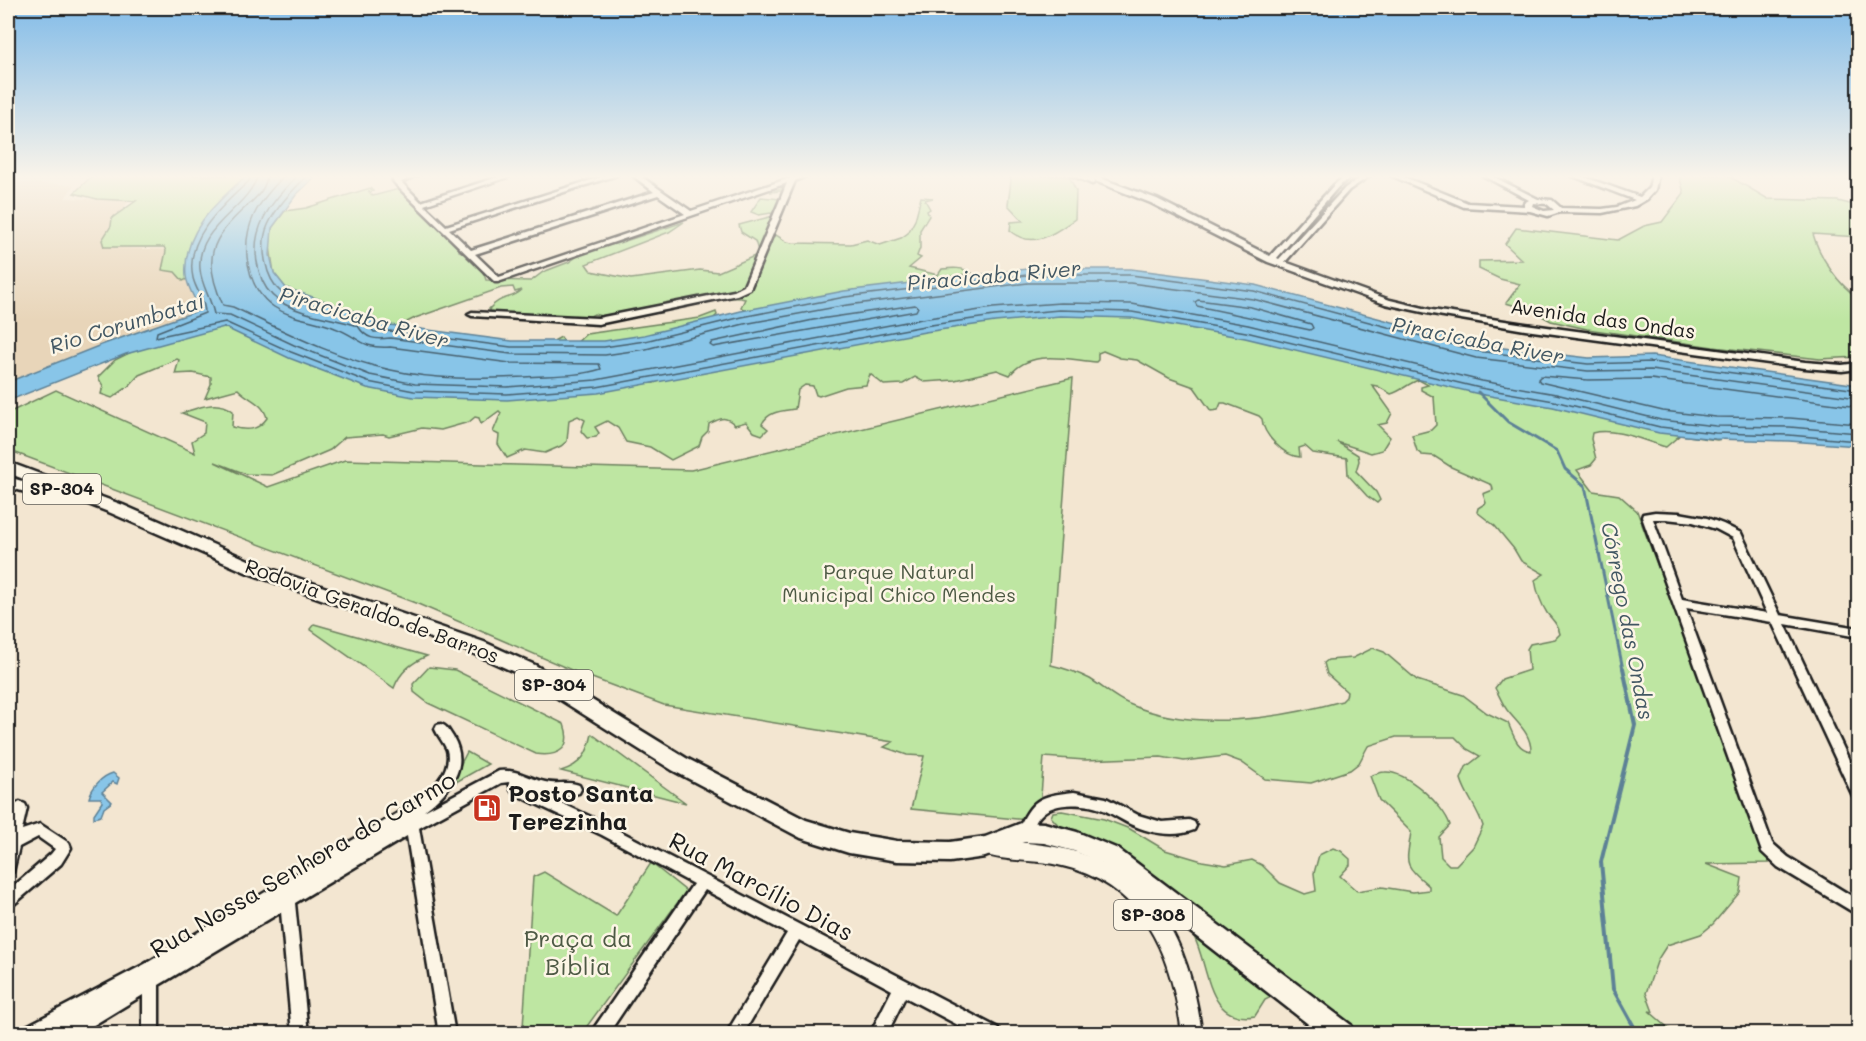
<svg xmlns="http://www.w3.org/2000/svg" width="1866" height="1041" viewBox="0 0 1866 1041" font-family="Mali,sans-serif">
<rect width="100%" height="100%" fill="#f3e6d1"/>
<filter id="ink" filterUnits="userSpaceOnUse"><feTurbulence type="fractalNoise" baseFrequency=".0167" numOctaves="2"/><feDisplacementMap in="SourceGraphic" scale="12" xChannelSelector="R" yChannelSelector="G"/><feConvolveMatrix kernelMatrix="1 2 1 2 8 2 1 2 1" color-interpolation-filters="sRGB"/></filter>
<g filter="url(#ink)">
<polygon fill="#e8d5b9" points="8,182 74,185 65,198 129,201 107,230 129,234 112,248 189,250 186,277 201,310 101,345 8,382"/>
<g fill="#bee6a2" stroke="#6d815f" stroke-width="1.5" fill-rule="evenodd">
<polygon points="93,175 259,175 191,277 183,281 175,272 162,270 166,251 164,247 104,247 102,240 111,226 112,218 136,201 97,199 74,193"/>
<path d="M1008,175l61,1 7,15 -1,28c-21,15 -42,31 -65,12l1,-9 12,-1 -15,-16 3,-25z"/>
<path d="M1679,175h48l41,24 70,2 20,5v31l-45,-3c7,24 25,50 45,64v59l-38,2 -107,-12 -126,-18 -36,-8 -18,-10 -27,-8 14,-19 -20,-5 -21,-10v-8l43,-1 -17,-16 11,-16 102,12 26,-14 18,-4 22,-29z"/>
<path d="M788,187l-20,43 19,12 6,1 58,1 16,-4 13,5 21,-7 7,-5 7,-13 6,-23 12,1 -8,2 5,9 -3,2 2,5 -9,14v18l-3,8 4,2 -12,10 29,7 4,-6c10,-1 21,-2 30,4l-24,4 9,3 -196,29 -17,1 -3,-3 4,-8c-19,-5 -34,5 -53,1l-91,16 -7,-2 -12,6 -38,-7 -27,3 -24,-2 -4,-5c13,-15 21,-8 33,-19l-7,2 -2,-5 -12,1 -86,30 -16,8 -27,1 2,-9 -88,-30 -12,-15 -4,-27 2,-18 13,-17 21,-3 64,-20 3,3 -4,1 4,4 26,-7 59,56 1,6c11,3 24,17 27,29l45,1 12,-9 26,-10 16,-11 34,-8 65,-21 -15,10 -83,32 5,7 40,8 69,-9 18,2 41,-18 -4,-13 -14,-9 -2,-7 34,-9 -2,-3 -12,2 -8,-3 10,-15 20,2 1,-8 -12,1z"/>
<path d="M716,312l1,3c-3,3 -7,8 -11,9 -26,12 -154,38 -175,22l17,-2 13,-7 5,7h9l11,-10 114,-16z"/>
<path d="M1139,312l583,127 -5,1 -37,-5 -14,12c-22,-6 -51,-20 -74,-14l-1,6 5,20 -5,6 -14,5 16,21 26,4 18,16 132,352 -63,1 36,14 -2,14 -27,32 -12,10 -34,11 -9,14 -12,34 7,19 -4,-1 25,22h-329l-29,-20 -45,-16 -6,3 -10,16c-51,9 -45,-55 -64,-85 -6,-10 -23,-19 -32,-27 -32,-24 -64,-49 -96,-74l-12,-13 2,-5 9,-1 42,8 26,10 35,21 37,11 24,4 26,-5 10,5 18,18 25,11 11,-3 -2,-18 5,-18 14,-7 8,3 9,8v6l-10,11 17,15 25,-4 31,5 16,-2v-4c-26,-23 -23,-20 -18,-54l-32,-32 -9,-24c5,-2 10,-4 15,-4 21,-1 59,33 65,53l-11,12 2,20 8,8h7l17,-18 10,-21c-5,-17 -17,-30 -22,-47l5,-12 14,-11 -13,-7 -12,-12h-59l-28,9 -9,17 -9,7 -39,13 -46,-4 -24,-17 -16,-6 -41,5 -23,-4 -76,3 -41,-3 -5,64 -128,-12 13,-53 -17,-1 -23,-8 9,-5 -229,-37 -88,-33 -158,-68 -410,-154v-37l48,-23 139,63 -3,-12 12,-8 1,-11 -23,-9c18,-6 35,-14 51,-2l-1,16c15,4 26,4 35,-9 -4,-16 -19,-18 -29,-29l-33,9 6,-14v-7l-18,-4 -18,1 4,-14 -2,-1 -38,16 -10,11 -17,12 -11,-4 2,-8 -5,-9 17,-17 30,-15 80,-19 394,58 35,-1 35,-13 137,-23 13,2 2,-6 137,-26zM1103,351l17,7 17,2 32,18 25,9 17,24 7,-1 3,-7h4l34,13 3,3c1,15 21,37 38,38l-1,-9 6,-2 8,7 34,5 1,17 19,21 10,7 3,-3 -4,-8 -20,-21 3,-10 -1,-6 -21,-13 34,11 11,-3 8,-13 -12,-12 9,-2 5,-10 -20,-28 5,1 14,8c11,-3 17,-11 28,-14l9,5 -7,2v3l13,7 2,28 -5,5 -19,5 5,16 5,4 12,1 17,11 41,18 1,5 -10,4 3,9 -8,5 -1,4 18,14 19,23 7,12 23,13 -9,6c2,12 5,22 12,33 6,8 11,11 13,21l-5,5 -25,5 -3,5 2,21 -27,9 -7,9c4,7 7,15 12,22 10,13 24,23 24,41 -14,-1 -18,-17 -23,-28l-21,-10 -24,-18 -46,-15 -33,-28 -11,-4 -20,10 -25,2 -4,3 3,11 20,18 -1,5 -4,4c-65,18 -150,31 -213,3 -14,-6 -26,-17 -39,-25 -12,-6 -26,-11 -39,-14l22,-287 -382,92 -346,-10 -77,27 -53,-25 31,12 26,1 58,-25 15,-13 38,-3 6,2 33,-8 19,2 28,-8 6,-5 4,1 2,6 18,-13 2,2 -8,19 6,3 -1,9 9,14 18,-8 20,3 16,-7 6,-5 2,-21 9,-4 7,4 -4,11 6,7 9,-1 3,-4 -4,-6 12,-6 11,7 8,14 24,5 21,13 28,-14 3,-9 6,-6 1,-7c12,-6 16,-9 26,1l11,-3 8,10 8,3 6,-6 -6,-5c6,-13 20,-13 33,-15l3,-19 7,-5 8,1 3,9 3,1 27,-9 20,-2 4,-11 14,11 19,-1 12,-7 9,5 31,-2 42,-10 13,5c21,-27 58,-15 86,-13l2,-2v-7z"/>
<path d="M314,624l113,32c-16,7 -27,16 -33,32l-84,-59z"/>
<path d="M429,667l26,3 109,54c9,25 -6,33 -28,30l-108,-51 -14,-11 -1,-8z"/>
<path d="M592,734l94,69 -125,-32c20,-6 27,-17 31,-37z"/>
<polygon points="467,752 488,764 440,791 456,773"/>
<polygon points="651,863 686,891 582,1033 526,1033 523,1027 533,877 544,872 616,916"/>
</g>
<g fill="#88c5e8" stroke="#5d8196" stroke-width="1.5">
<path d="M247,175h70l-21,20 -24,33 -2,27 4,18 12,15 88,30 -2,8 18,-1 122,16h92l40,-6 97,-24 103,-20 183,-22h104l124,16 223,60 111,13 63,-2 206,29v61l-69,-5 -74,-2 -56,-6 -106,-26 -74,-13 -234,-56 -114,-20 -71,-2 -65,6 -70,10 -327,61 -91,7 -94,-3 -46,-9 -78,-30 -65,-31 -98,27 -118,47v-19l93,-37 99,-35c-4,-10 -13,-23 -14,-34 -4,-45 32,-75 61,-101z"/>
<path d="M113,773l6,5 -2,6 -4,-2 -11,10 10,10 -8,6 -3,8 -7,2v-4l8,-12 -1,-4h-12c3,-11 13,-22 24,-25z"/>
</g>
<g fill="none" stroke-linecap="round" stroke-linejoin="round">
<g stroke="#47606e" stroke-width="1.5">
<path d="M251,175l-2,6c-26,24 -65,57 -56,97 3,13 12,21 12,35l-48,19 -1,5 69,-15 66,30 77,30 46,9 93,3 90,-7 327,-61 70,-10 65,-6 73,2 114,20 234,56 74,13 106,26 55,6 74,2 69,6"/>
<path d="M258,175c-11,35 -62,51 -58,94 1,16 11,29 14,45l16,1 64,30 76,30 45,9 92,3 89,-7 326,-61 71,-11 67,-5 72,1 116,21 234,56 74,13 105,26 55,6 74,1 68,6"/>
<path d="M267,175c-1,14 -10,22 -20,31 -37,33 -45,53 -24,99l10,2c51,24 102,51 158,63 43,10 88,9 133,7 25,-2 52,0 77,-8l-2,-5 -89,-1 -120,-16c-30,2 -30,-10 -55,-19 -20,-8 -43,-9 -61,-21 -28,-19 -34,-62 -20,-92 7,-15 19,-28 31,-40"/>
<path d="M298,175c-27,27 -51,55 -39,96 3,12 10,23 20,30 22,14 54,17 79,25 8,13 17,14 32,12l121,16 94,1 41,-6 98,-25 103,-19 181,-22h102l123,16 223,59 112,13 63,-1 207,28"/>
<path d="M308,175c-14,14 -32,32 -40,50 -9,20 -3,54 14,68 9,8 68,23 83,28l9,11 16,-1 121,16h93l41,-6 97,-24 103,-20 182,-22h104l123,16 223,60 111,13 64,-2 206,28"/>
<polygon points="1198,300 1251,307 1311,324 1313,328 1310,330 1197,306 1195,302"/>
<polygon points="915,305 918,307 916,311 713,347 710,345 712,342 813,320"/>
<polyline points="1858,407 1651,379 1588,380 1541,376 1538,379 1540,382 1663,411 1716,417 1790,418 1858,424"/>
</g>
<polyline stroke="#5d8196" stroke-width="3" points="1478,392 1508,422 1557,451 1565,469 1585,486 1623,669"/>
<polyline stroke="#5d8196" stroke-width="4" points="1623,668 1635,725 1601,862 1613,989 1638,1034"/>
<g stroke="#1c1c1c" stroke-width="5">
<g id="minor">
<path d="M392,175h6l2,3 8,-3h10l-17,7 20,20 83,-27h10l-90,30 22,21 161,-51h10l-168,54 22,21 183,-58 -22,-17h7l52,36 108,-36h9l-13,6 -45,108 -13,6 -139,29 -126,-8 -4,-2 4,-2 126,6 136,-27 10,-5 43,-103 -289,99h-3l-97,-95 -5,-6zM658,195l27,19 -186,63 -24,-23z"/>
<polygon points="1071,175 1083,176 1083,175 1092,175 1157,199 1270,256 1334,185 1346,175 1353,175 1338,187 1277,258 1279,259 1345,188 1364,175 1371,175 1349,190 1285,262 1390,300 1432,310 1525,324 1805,362 1842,365 1858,363 1858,369 1842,371 1805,368 1525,330 1432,314 1385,304 1268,262 1151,203 1095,181 1094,183 1092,184"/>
<path d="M1390,175h9l69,28 56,3v-3l5,-3 -47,-25h8l48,24 14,1 9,8 41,1 15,-2 18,-7 -65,-25h9l61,22 9,-9 3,-13h6l-3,15 -8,9 -12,7 -33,7 -42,-1 -12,4 -18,-5 -66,-4zM1533,203l14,1 7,6 -10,1 -12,-5z"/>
<path d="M1655,512l24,1 28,5 16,6 18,9 39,82 78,13v9l-73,-13 73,155v19l-5,-2 -81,-174 -86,-14 86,235 16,14 70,43v15l-80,-48 -16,-15 -120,-335 1,-3zM1653,519h13l27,3 23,7 17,9 34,75 -85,-14z"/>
<path d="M441,724c6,2 8,7 12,13 18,31 -5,56 -29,74l75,-40c18,-2 29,7 46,11 11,3 23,-1 34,3l2,4 -2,4c-14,5 -30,2 -43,-2l76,36 386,201 2,6h-25l-70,-37 -18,37h-17l22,-44 -93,-50 -56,94h-17l61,-101 -82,-43 -97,144h-18l103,-150 -91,-49 -87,-41 -4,-4 -2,-8 -8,1 -82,45 36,206h-16l-32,-198 -112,67 13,131h-16l-11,-122 -122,73v49h-16v-39l-64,39h-24l2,-6 20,-11 -31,17h-25l2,-6 122,-64 268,-160c15,-12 40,-31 34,-54 -3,-7 -9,-14 -12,-21l2,-4z"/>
<path d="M1074,792l32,6 32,17 24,7 27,-2 5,2 2,4 -2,4c-20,8 -45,3 -64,-6 -8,-4 -16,-9 -24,-13 -18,-8 -53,-11 -66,5 -5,5 -8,14 -11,20l-5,2 -5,-2 -2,-4c15,-33 21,-36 57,-40z"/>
<polygon points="20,802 25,804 27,808 22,830 40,824 69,843 71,848 61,864 13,905 8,907 8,891 51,854 55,849 38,837 19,847 13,872 8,873 8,836 10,822 8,823 8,809"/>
</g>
</g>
<g stroke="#1c1c1c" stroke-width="4">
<path id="major" d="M987,839c27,3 55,4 82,11 90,24 122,99 133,184h-20c-10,-78 -38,-151 -124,-169 -25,-6 -54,-3 -77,-12l-3,-6 3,-6z"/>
</g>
<g stroke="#1c1c1c" stroke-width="5">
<polygon id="highway" points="8,462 123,505 260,565 484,642 535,665 686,758 806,820 849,833 897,841 950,842 985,837 1024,822 1044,823 1077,832 1118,849 1351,1025 1354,1034 1321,1034 1102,863 1074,851 1044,843 1024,842 985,857 950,862 897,861 849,853 801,838 672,770 521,675 470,652 248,573 111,513 55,491 57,494 55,498 49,499 8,487 8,477 47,488 8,473"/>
</g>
<use href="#minor" fill="#fcf5e5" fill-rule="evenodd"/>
<use href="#major" fill="#fcf5e5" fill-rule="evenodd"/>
<use href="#highway" fill="#fcf5e5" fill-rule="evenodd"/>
</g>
</g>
<linearGradient id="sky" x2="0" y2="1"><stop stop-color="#81bbe8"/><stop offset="0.55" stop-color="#faf4ea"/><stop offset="1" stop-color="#faf4ea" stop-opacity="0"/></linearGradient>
<rect width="1866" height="321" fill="url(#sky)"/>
<defs>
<g id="fuel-square" transform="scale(1.5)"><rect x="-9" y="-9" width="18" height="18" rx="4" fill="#c8321e" stroke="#fcf5e5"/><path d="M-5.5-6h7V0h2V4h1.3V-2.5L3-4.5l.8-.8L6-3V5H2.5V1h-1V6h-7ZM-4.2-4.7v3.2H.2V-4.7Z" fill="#fff"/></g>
</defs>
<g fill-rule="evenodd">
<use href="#fuel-square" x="487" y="808"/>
</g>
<g text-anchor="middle" stroke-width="5" stroke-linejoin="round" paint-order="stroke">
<g fill="#fcf5e5" stroke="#5f5d58" stroke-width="1.5">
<rect x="23" y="474" width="78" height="30" rx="4.5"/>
<rect x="515" y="670" width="78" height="30" rx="4.5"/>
<rect x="1114" y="900" width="78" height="30" rx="4.5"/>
</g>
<g font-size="18" font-weight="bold" fill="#1c1c1c">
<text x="62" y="495">SP-304</text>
<text x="554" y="691">SP-304</text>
<text x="1153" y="921">SP-308</text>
</g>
<g font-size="20" fill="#1c1c1c" stroke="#fcf5e5">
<text transform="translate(1603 319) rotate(8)" y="7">Avenida das Ondas</text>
<text transform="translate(372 611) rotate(20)" y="7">Rodovia Geraldo de Barros</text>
</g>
<g font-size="20" fill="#4d5944" stroke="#fcf5e5">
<text x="899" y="579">Parque Natural<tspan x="899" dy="23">Municipal Chico Mendes</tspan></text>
</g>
<g font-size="21" font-style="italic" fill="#425763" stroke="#fcf5e5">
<text transform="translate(994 276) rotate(-5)" y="7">Piracicaba River</text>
<text transform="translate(364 318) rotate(16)" y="7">Piracicaba River</text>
<text transform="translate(127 324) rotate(-17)" y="7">Rio Corumbataí</text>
<text transform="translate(1478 341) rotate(11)" y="7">Piracicaba River</text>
<text transform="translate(1627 621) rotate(79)" y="7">Córrego das Ondas</text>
</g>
<g font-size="24" font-weight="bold" fill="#1c1c1c" stroke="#fcf5e5" text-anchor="start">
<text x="508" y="802">Posto Santa<tspan x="508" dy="28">Terezinha</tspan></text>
</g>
<g font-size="24" fill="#1c1c1c" stroke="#fcf5e5">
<text transform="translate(303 865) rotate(-30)" y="8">Rua Nossa Senhora do Carmo</text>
<text transform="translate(761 887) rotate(28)" y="8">Rua Marcílio Dias</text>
</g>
<g font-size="24" fill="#4d5944" stroke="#fcf5e5">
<text x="578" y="947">Praça da<tspan x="578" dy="28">Bíblia</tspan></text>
</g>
</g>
<rect width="1866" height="1041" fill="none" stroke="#fcf5e5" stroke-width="30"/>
<rect x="15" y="15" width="1836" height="1011" fill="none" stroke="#1c1c1c" stroke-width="2" filter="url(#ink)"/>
</svg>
